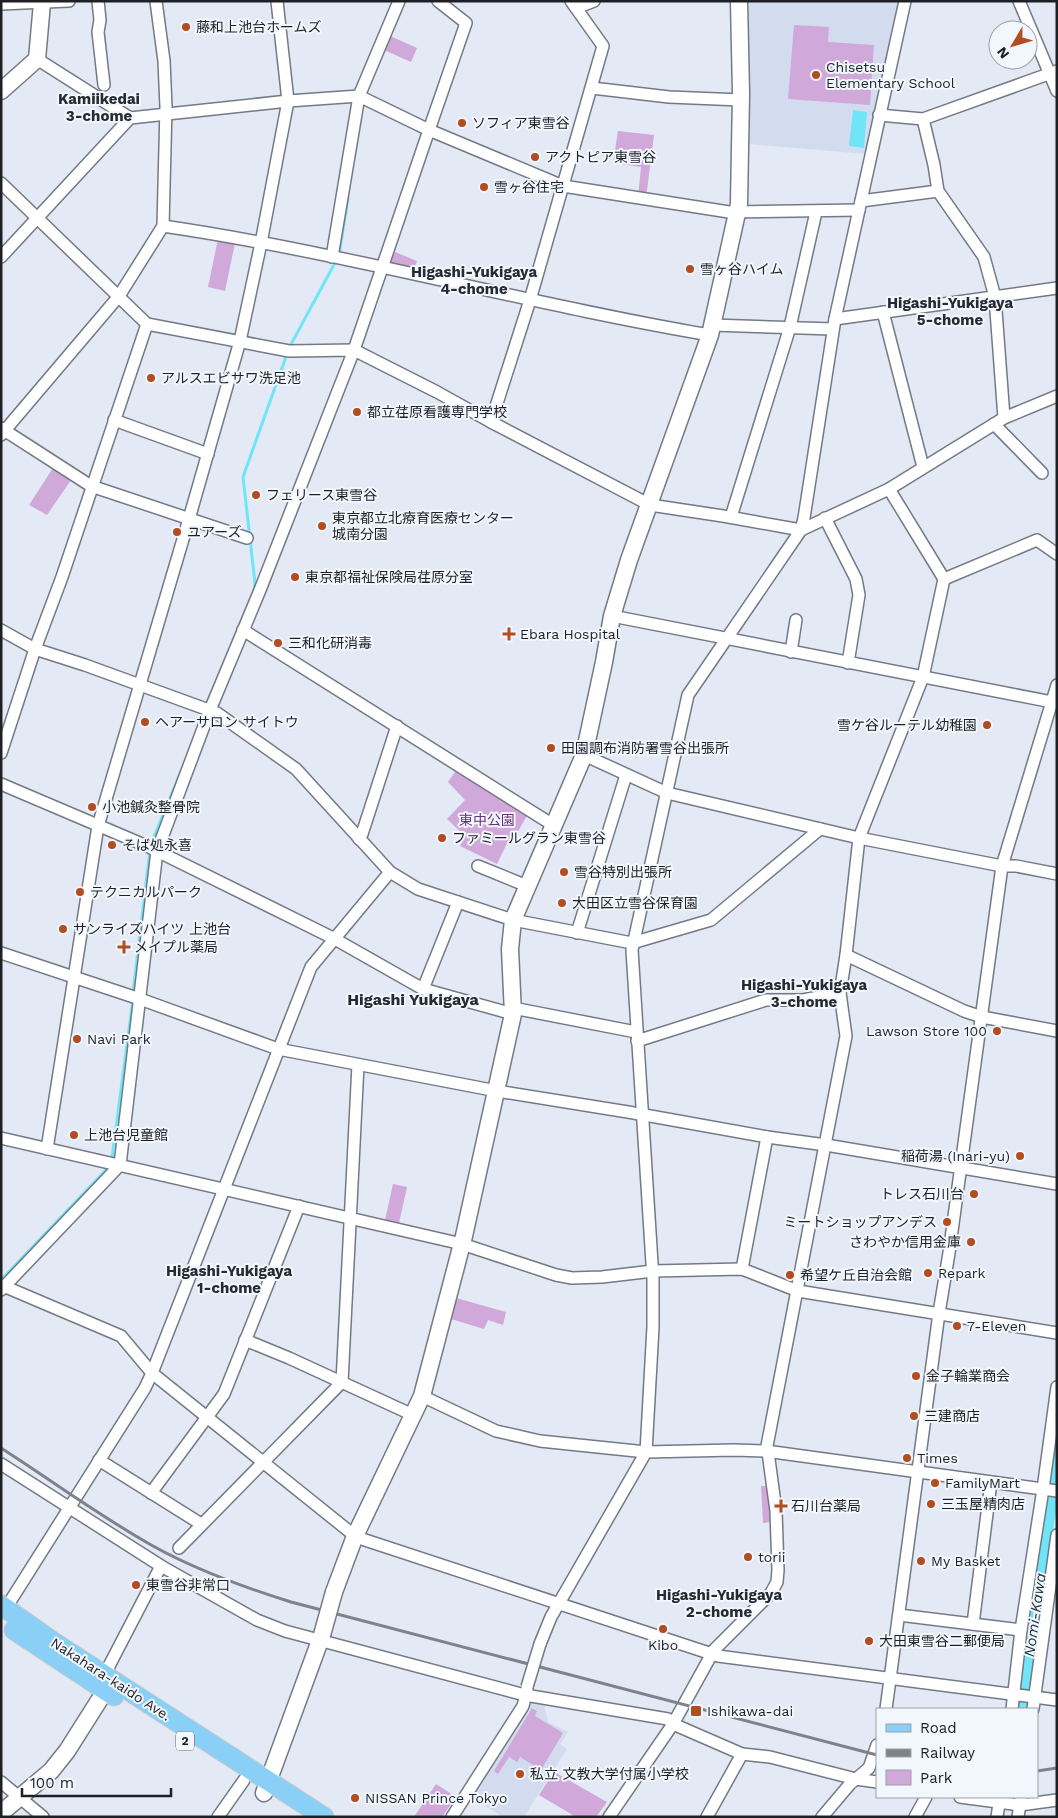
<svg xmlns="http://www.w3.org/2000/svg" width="1058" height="1818" viewBox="0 0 1058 1818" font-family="'Work Sans','Noto Sans JP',sans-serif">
<rect width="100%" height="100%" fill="#e3e9f5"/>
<g fill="#d3dcef">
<polygon points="749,1 895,1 899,7 866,154 748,144"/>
<polygon points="532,1703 544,1705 548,1722 568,1732 560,1744 567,1749 524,1817 503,1817 473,1798 527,1711 528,1706"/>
</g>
<g fill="#d0a8da">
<polygon points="794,25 829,27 828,42 874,45 870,105 788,99"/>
<polygon points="388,35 417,48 411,62 382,49"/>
<polygon points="618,131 654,135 646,198 638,197 641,167 613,163"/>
<polygon points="218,239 235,243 225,291 208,287"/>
<polygon points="395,252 417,261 414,269 393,264 391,261"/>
<polygon points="53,468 71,480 47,515 29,505"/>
<polygon points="457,769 528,814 513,840 509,839 497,864 460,846 465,836 447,819 465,800 448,782"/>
<polygon points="393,1184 407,1187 399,1223 385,1220"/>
<polygon points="456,1298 506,1312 503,1325 488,1320 484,1329 451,1319"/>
<polygon points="761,1486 768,1486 771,1522 763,1523"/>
<polygon points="532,1708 537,1711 535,1716 563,1733 541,1770 520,1757 517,1762 509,1757 498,1774 494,1771"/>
<polygon points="554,1772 607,1802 596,1817 576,1817 539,1795"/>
<polygon points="436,1784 456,1797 442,1817 414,1817"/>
</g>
<g fill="#70e5f8">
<polygon points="853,110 867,112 864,148 849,146"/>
<polygon points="1057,1427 1057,1503 1029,1709 1017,1709"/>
</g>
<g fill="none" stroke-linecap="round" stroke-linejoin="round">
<g stroke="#70e5f8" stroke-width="3">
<polyline points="339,255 348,198"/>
<polyline points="289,348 336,261"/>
<polyline points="254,592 255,583 243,477 287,354"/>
<polyline points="151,844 184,764"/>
<polyline points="133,993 150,850"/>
<polyline points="1,1280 104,1172 112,1158 133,999"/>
</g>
<g stroke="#747984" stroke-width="14">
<g id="street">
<polyline points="98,1 100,20 98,32 104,85"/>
<polyline points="1019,1 1057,91"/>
<polyline points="1,4 69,1"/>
<polyline points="576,8 594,1"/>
<polyline points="37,59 130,118"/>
<polyline points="592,88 669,97 741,100"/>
<polyline points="879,115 923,119 1057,71"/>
<polyline points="923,119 934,165 938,191 984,257 995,297 1004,418"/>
<polyline points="1,183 147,324 289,351 354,350 437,392 491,422 650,505 723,516 801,530 889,489 1004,418 1057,396"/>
<polyline points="861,201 938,191"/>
<path d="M163,226c184,27 364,78 547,109"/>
<polyline points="1,257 130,118 288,101 359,96 429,130 466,23 438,1"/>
<polyline points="332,257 359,96 399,1"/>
<polyline points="883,312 923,467"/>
<polyline points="835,319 1057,288"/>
<polyline points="712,325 833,329"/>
<polyline points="114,420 208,454"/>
<polyline points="491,422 530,300 603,46 571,1"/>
<polyline points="994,424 1042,473"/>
<polyline points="1,428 91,486 247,538"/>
<polyline points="1,435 119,296 163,226 166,107 164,61 156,1"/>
<polyline points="731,517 790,327 816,212"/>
<polyline points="825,518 856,579 859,595 848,663"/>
<polyline points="944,579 1037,540 1057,554"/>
<polyline points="612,616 1057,703"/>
<polyline points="1,630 35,649 85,665 217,713 296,769 390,872 418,889 513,920 632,943 711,920 820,829"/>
<polyline points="243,630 553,825"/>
<polyline points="791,652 796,620"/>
<polyline points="1,753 35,649 62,577 147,324"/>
<polyline points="584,755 667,793 859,838 1002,866 1016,866 1057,874"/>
<polyline points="1,784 149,847 333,938 423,989 513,1014"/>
<polyline points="359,839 362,834 397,726"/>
<polyline points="478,866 527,886"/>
<polyline points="577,933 626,775"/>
<polyline points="1,953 140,999 278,1049 497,1091 628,1112 767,1137 826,1145 1057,1184"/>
<polyline points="846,955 964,1011 982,1017 1057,1031"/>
<polyline points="423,989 458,902"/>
<polyline points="513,1008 636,1032"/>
<polyline points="637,1041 766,1000 803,1000 840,993"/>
<polyline points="1,1138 462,1244 556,1275 572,1278 602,1277 653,1271 742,1269 798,1291 1057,1333"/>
<polyline points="47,1149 98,826 189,519 240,341 261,243 288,101 277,1"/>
<polyline points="742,1269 767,1137"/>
<polyline points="1,1285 121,1336 152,1373 355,1536 362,1539 718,1656 1057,1700"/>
<polyline points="1,1290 120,1165 157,851 210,710 260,590 354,350 429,130 563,186 729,212 859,210"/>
<polyline points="245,1340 289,1358 413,1415"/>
<polyline points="422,1396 496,1431 540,1441 646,1452 734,1450 766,1451 1057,1491"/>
<polyline points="766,1451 846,1036 840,993 846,955 859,838 923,677 944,579 889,489"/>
<polyline points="99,1460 201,1524"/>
<polyline points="1,1464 161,1566 257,1620 285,1631 525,1695 668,1719 673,1724 742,1754 770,1757 856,1779 877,1782"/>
<polyline points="151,1493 224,1394 299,1206"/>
<polyline points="179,1548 342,1382 358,1065"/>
<polyline points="6,1608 145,1388 152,1373 311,967 390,872"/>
<polyline points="899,1615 1021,1630"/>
<polyline points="973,1624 991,1482"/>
<polyline points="540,1644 551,1617 646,1452 653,1327 653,1279 632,950 688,695 801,530 804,518 835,319 905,1"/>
<polyline points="107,1682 109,1666 161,1566"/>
<polyline points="886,1709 939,1313 949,1253 1002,866 1057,685"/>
<polyline points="1012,1709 1021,1630 1043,1489 1057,1387"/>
<polyline points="1033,1709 1057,1535"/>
<polyline points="1,1782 43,1817"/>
<polyline points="960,1797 1020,1805 1057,1800"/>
<polyline points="218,1817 244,1780"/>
<polyline points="452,1817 523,1706 527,1690"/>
<polyline points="609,1817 673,1724 714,1650 771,1593 777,1582 778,1570 776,1511 768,1452"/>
<polyline points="707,1817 742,1754"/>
<polyline points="822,1817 850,1784 869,1768 877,1745"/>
<polyline points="915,1817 926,1797"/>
<polyline points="997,1817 1000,1797"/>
<polyline points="1018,1817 1021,1797"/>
</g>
</g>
<g stroke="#747984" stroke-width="19">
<g id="secondary">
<polyline points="1,91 37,59 42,3"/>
<polyline points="334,1592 355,1536 422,1396 464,1236 513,1014 510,949 513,920 584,755 604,662 612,616 629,560 710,335 739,204 741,94 739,1"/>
<polyline points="264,1793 322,1635"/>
<polyline points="1,1813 51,1771 67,1751 105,1691"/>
</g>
</g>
<g stroke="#c9c9cb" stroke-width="21">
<g id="primary">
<polyline points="1,1605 55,1643 324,1817"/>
<polyline points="14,1630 114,1696"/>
</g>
</g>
<use href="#street" stroke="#fff" stroke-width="11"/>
<use href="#secondary" stroke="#fff" stroke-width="16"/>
<use href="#primary" stroke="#8acff5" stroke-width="19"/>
<g stroke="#7e828a" stroke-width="3">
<path d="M1,1448c50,32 100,69 152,98 43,24 90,41 138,56l586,153"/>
<polyline points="1037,1771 1057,1768"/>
</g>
<g stroke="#747984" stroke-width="14" stroke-linecap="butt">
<polyline id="street-bridge" points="527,1687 540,1644"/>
</g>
<g stroke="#747984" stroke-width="19" stroke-linecap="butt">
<polyline id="secondary-bridge" points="322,1635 334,1592"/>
</g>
<use href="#street-bridge" stroke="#fff" stroke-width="11"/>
<use href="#secondary-bridge" stroke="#fff" stroke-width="16"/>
</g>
<g fill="#b24c21" stroke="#f2f6fd" stroke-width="2">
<circle cx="186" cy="27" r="5"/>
<circle cx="816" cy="75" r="5"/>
<circle cx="462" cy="123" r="5"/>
<circle cx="535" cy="157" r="5"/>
<circle cx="484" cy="187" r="5"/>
<circle cx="690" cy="269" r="5"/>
<circle cx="151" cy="378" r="5"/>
<circle cx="357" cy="412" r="5"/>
<circle cx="256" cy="495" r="5"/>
<circle cx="322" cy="526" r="5"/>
<circle cx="177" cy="532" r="5"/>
<circle cx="295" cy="577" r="5"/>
<path d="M506.5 626.5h5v5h5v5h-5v5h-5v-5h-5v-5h5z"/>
<circle cx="278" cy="643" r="5"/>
<circle cx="145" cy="722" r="5"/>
<circle cx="987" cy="725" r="5"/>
<circle cx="551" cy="748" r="5"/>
<circle cx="92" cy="807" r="5"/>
<circle cx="442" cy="838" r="5"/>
<circle cx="112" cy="845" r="5"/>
<circle cx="564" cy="872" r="5"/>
<circle cx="80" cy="892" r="5"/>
<circle cx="562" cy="903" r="5"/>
<circle cx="63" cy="929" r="5"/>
<path d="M121.5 939.5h5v5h5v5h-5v5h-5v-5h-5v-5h5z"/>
<circle cx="997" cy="1031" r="5"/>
<circle cx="77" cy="1039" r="5"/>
<circle cx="74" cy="1135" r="5"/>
<circle cx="1020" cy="1156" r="5"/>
<circle cx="974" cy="1194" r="5"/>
<circle cx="947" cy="1222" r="5"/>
<circle cx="971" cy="1242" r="5"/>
<circle cx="928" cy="1273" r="5"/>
<circle cx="790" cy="1275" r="5"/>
<circle cx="957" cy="1326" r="5"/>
<circle cx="916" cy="1376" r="5"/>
<circle cx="914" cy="1416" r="5"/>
<circle cx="907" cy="1458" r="5"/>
<circle cx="935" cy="1483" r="5"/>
<circle cx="931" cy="1504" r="5"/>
<path d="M778.5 1498.5h5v5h5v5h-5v5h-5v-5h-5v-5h5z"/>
<circle cx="748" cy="1557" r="5"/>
<circle cx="921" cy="1561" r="5"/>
<circle cx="136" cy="1585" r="5"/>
<circle cx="663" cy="1629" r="5"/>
<circle cx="869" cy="1641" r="5"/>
<rect x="690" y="1705" width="12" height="12" rx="2.5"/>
<circle cx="520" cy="1774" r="5"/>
<circle cx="355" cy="1798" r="5"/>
</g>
<g text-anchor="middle" stroke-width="4" stroke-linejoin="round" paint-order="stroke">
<rect fill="#f2f6fd" stroke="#5e6066" stroke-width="1" x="176" y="1731.5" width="18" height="19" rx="4"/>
<g font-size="12" font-weight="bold" fill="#1e2025">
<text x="185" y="1745">2</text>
</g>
<g font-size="14" fill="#1e2025" stroke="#f2f6fd" text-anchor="start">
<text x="196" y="32">藤和上池台ホームズ</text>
<text x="826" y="72">Chisetsu<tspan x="826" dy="16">Elementary School</tspan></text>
<text x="472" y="128">ソフィア東雪谷</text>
<text x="545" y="162">アクトピア東雪谷</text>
<text x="494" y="192">雪ヶ谷住宅</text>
<text x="700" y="274">雪ヶ谷ハイム</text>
<text x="161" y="383">アルスエビサワ洗足池</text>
<text x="367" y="417">都立荏原看護専門学校</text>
<text x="266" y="500">フェリース東雪谷</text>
<text x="332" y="523">東京都立北療育医療センター<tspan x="332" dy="16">城南分園</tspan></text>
<text x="187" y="537">ユアーズ</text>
<text x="305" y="582">東京都福祉保険局荏原分室</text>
<text x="520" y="639">Ebara Hospital</text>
<text x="288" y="648">三和化研消毒</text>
<text x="155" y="727">ヘアーサロン サイトウ</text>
<text x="977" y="730" text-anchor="end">雪ケ谷ルーテル幼稚園</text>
<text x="561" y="753">田園調布消防署雪谷出張所</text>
<text x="102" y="812">小池鍼灸整骨院</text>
<text x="452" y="843">ファミールグラン東雪谷</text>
<text x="122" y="850">そば処永喜</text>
<text x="574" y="877">雪谷特別出張所</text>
<text x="90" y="897">テクニカルパーク</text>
<text x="572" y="908">大田区立雪谷保育園</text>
<text x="73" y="934">サンライズハイツ 上池台</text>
<text x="134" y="952">メイプル薬局</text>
<text x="987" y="1036" text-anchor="end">Lawson Store 100</text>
<text x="87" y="1044">Navi Park</text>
<text x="84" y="1140">上池台児童館</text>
<text x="1010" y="1161" text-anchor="end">稲荷湯 (Inari-yu)</text>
<text x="964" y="1199" text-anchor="end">トレス石川台</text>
<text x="937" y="1227" text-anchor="end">ミートショップアンデス</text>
<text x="961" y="1247" text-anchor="end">さわやか信用金庫</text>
<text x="938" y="1278">Repark</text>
<text x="800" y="1280">希望ケ丘自治会館</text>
<text x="967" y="1331">7-Eleven</text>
<text x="926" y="1381">金子輪業商会</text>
<text x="924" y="1421">三建商店</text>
<text x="917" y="1463">Times</text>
<text x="945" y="1488">FamilyMart</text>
<text x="941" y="1509">三玉屋精肉店</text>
<text x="791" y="1511">石川台薬局</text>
<text x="758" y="1562">torii</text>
<text x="931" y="1566">My Basket</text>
<text x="146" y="1590">東雪谷非常口</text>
<text x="879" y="1646">大田東雪谷二郵便局</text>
<text x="663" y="1650" text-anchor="middle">Kibo</text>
<text x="707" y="1716">Ishikawa-dai</text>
<text x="530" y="1779">私立 文教大学付属小学校</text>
<text x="365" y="1803">NISSAN Prince Tokyo</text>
</g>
<g font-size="14" fill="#6f307e" stroke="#f2f6fd">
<text x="487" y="825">東中公園</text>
</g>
<g font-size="14" fill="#1e2025" stroke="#f2f6fd">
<text transform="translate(111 1679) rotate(33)" y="5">Nakahara-kaido Ave.</text>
</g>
<g font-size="15" font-weight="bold" fill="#252a33" stroke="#f2f6fd">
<text x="99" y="104">Kamiikedai<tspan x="99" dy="17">3-chome</tspan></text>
<text x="474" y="277">Higashi-Yukigaya<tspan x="474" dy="17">4-chome</tspan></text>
<text x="950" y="308">Higashi-Yukigaya<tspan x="950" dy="17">5-chome</tspan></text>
<text x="804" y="990">Higashi-Yukigaya<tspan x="804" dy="17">3-chome</tspan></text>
<text x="229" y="1276">Higashi-Yukigaya<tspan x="229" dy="17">1-chome</tspan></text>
<text x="719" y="1600">Higashi-Yukigaya<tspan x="719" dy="17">2-chome</tspan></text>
</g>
<g font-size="15" font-style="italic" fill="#1b3034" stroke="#f2f6fd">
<text transform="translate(1035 1615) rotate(-82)" y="5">Nomi-Kawa</text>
</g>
<g font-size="16" font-weight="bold" fill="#252a33" stroke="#f2f6fd">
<text x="413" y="1005">Higashi Yukigaya</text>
</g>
</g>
<rect width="1058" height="1818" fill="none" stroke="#1e2025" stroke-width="5"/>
<rect x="876" y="1708" width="162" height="90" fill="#f2f6fd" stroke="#9da0a7"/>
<rect x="886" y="1724" width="25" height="8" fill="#8acff5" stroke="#9da0a7"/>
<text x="920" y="1733" font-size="15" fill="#1e2025">Road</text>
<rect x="886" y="1749" width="25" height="8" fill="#7e828a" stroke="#9da0a7"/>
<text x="920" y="1758" font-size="15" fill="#1e2025">Railway</text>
<rect x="886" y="1770" width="25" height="15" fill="#d0a8da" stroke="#9da0a7"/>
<text x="920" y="1783" font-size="15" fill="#1e2025">Park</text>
<g transform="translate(1013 45) rotate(232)"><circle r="24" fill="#f2f6fd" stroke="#9da0a7"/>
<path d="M0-4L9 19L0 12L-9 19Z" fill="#b24c21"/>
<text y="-8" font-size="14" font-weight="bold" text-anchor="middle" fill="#1e2025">N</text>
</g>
<path d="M22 1788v8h149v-8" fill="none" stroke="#1e2025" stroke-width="2.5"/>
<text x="30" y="1788" font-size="15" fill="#1e2025" stroke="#f2f6fd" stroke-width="4" paint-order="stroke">100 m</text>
</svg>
